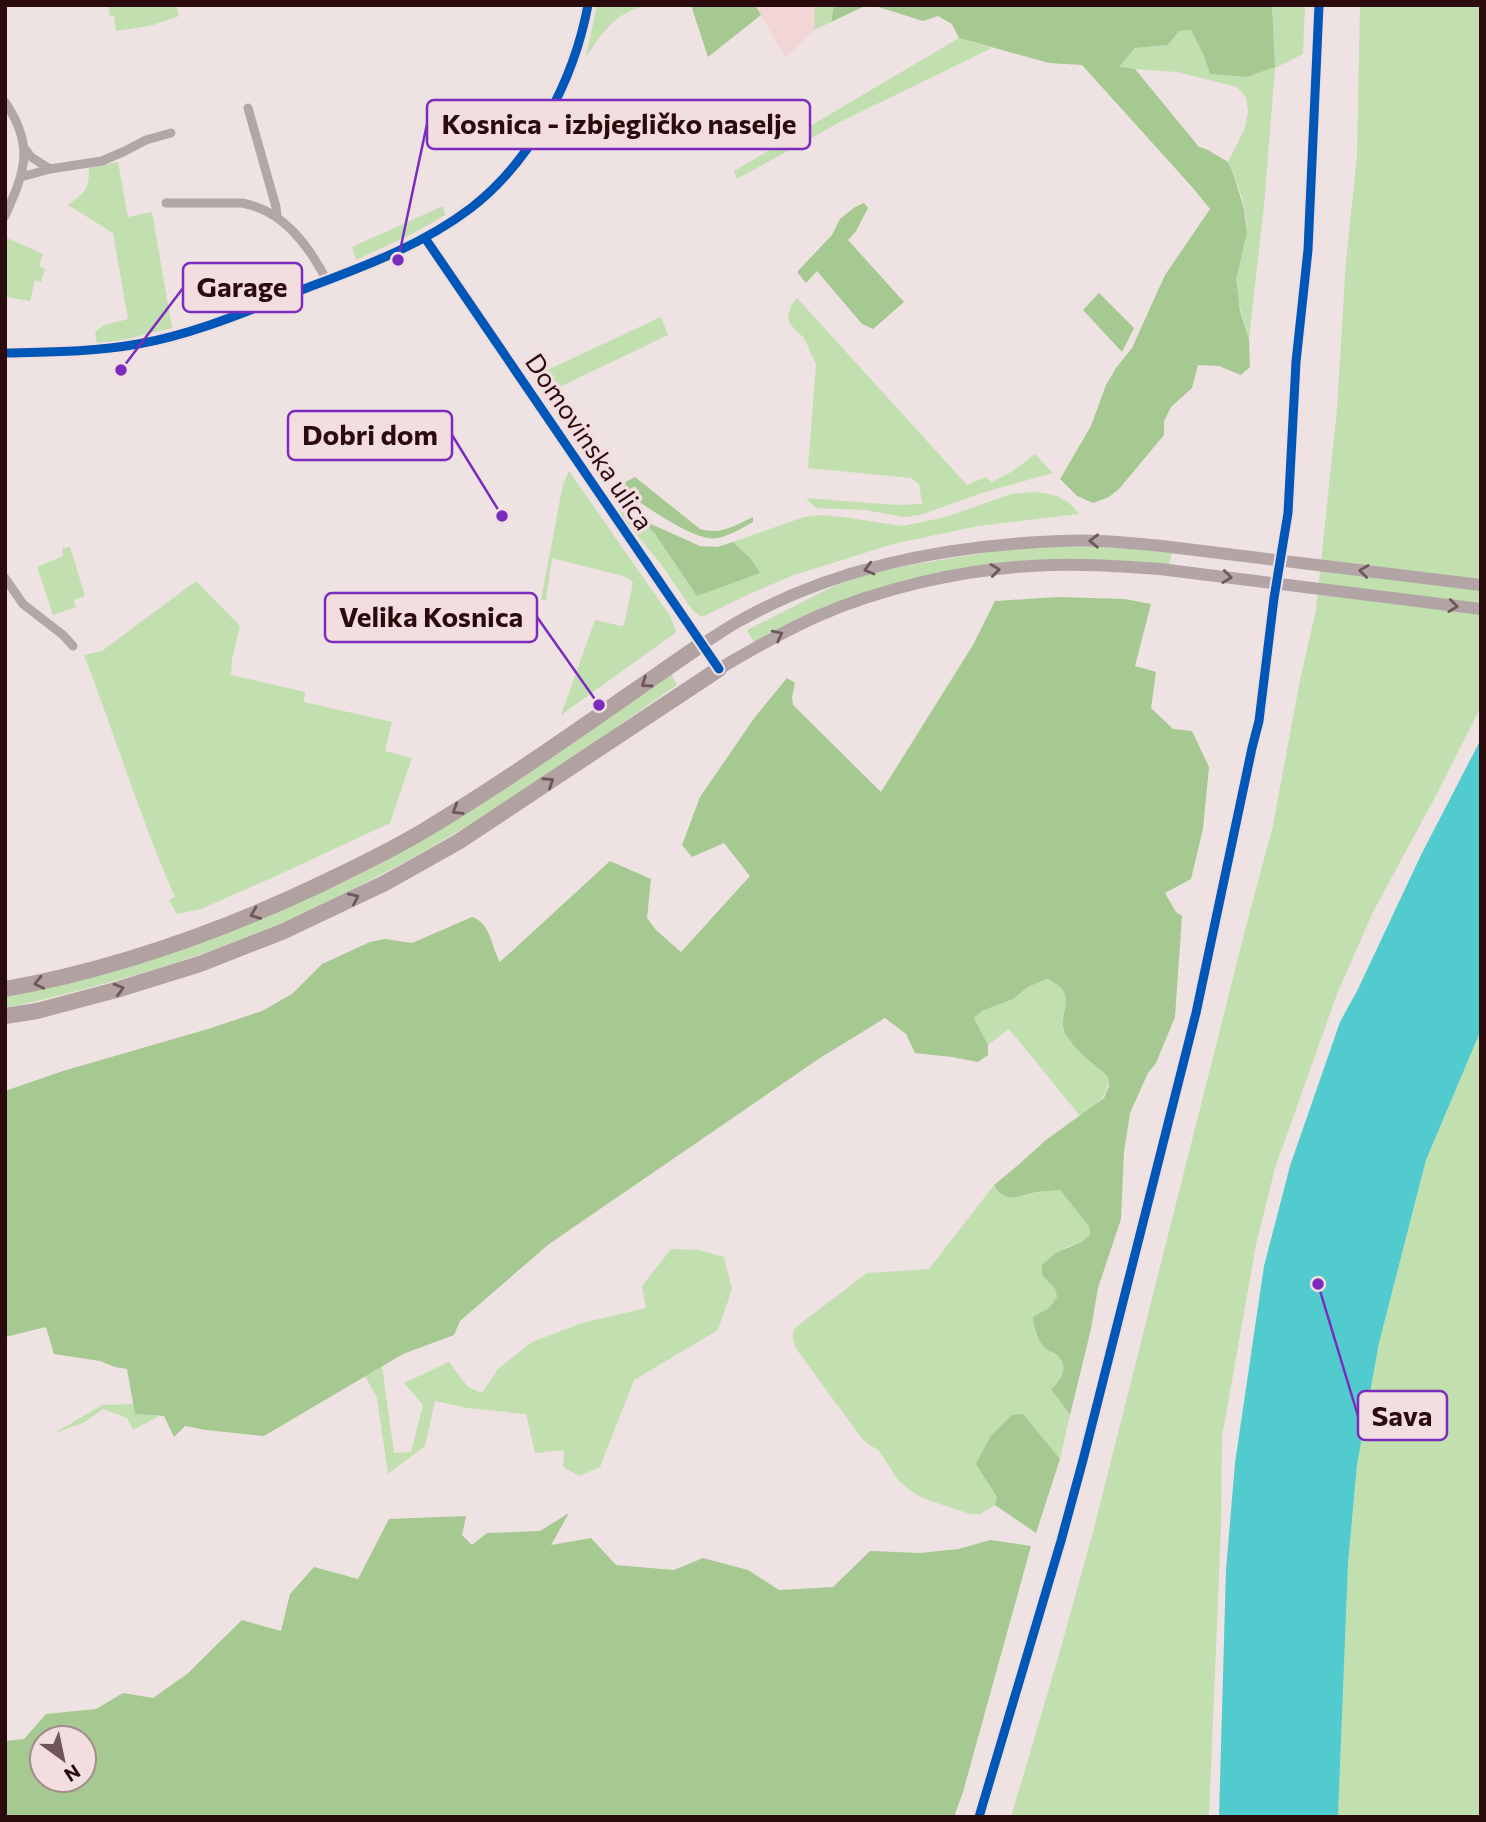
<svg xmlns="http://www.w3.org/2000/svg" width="1486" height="1822" viewBox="0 0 1486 1822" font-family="Commissioner,sans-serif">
<rect width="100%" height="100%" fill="#eee2e2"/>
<polygon fill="#f2d5d5" points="755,5 815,5 814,30 786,58"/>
<g fill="#c2dfb0">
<polygon points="108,5 176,5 179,16 150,26 116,31 114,16 110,16"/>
<path d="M597,5h51c-34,8 -43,25 -62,52z"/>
<polygon points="815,5 834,5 831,22 814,30"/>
<path d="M1272,5h33l-2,49 -28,14 -11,138 -15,133c-5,-20 -13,-38 -13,-59 1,-15 8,-29 10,-43 4,-22 -9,-56 -18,-75l17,-34 3,-17 -2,-14 -9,-10 -60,-15 -59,-4 17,-20 33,-3 11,-14 12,-1 13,26 6,18 37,3 28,-10z"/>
<polygon points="1360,5 1481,5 1481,707 1433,801 1373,912 1337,994 1275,1168 1256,1245 1222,1437 1221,1526 1209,1817 1011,1817 1058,1658 1093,1532 1251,907 1272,830 1300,680 1316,610 1337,409 1346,262 1357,156"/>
<polygon points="959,38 992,48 840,122 737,179 734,171"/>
<path d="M118,162l10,55 24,-5 20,116 -58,14 -17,1 -2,-11 9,-7 24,-6 -15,-86 -45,-28c17,-13 21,-14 21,-37z"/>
<polygon points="443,206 445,215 414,233 356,260 352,247"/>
<polygon points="5,237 43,254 39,266 45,269 41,282 35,280 30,301 5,297"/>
<polygon points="797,298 967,485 986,477 992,482 1013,471 1035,454 1053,473 985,492 920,515 904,517 865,510 816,508 806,498 896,505 922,504 919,484 911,478 808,468 816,364 804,338 790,324 788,316 791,306"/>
<polygon points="661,317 668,335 549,392 541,373"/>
<polygon points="569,471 670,616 676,630 675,633 561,715 595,620 621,626 624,625 633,583 630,579 623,576 552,558 546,600 541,600 563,484"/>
<path d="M1034,492c19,1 34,6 45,22l-101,12 -85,18 -99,31 -45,19 -47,23 -9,-6 -32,-47 -46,-55 27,11 13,14 42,62 54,-37 -18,-17 71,-25 18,-2 20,2 61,9 43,-9 65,-23z"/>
<polygon points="1099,546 1172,553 1169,566 961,569 754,642 747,630 834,586 869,574 916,564 1013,548"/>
<polygon points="70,547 85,596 74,600 76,607 53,615 37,567 63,556 62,548"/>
<path d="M196,581l44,45 -8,33 -1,16 74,17 -1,10 88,20 -7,29 27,7 -22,65 -114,53 -75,33 -24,5 -8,-14 6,-3c-35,-79 -60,-162 -91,-242l18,-4z"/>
<path d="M671,673l6,12c-48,32 -94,67 -143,99 -109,71 -226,135 -350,176 -59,19 -118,35 -179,48v-12l302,-97z"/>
<path d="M1047,979c36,16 7,35 19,56 9,16 29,30 42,42 2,21 -14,28 -28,39l-71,-87 -21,16 -14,-27 8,-7 31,-12 15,-12z"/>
<polygon points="1481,1030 1481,1817 1338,1817 1348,1564 1357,1465 1379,1343 1426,1160"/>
<path d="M994,1185c12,19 26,11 42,7 8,-1 16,-1 24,-2l29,36 1,9 -9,7 -16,6 -23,27 13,14 2,8 -8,11 -16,10c0,10 6,24 14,31 2,3 7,3 10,6 13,12 4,25 -6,34l19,26 -10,44 -37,-45 -28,91 -15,9h-10l-39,-13 -14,-6 -10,-7 -9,-8 -19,-29 -16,-11 -66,-90c-4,-9 -7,-14 -1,-23l71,-54 62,-4z"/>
<polygon points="671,1249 699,1250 724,1257 732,1289 718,1330 634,1380 600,1467 579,1476 563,1467 564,1450 535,1453 526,1414 467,1408 435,1401 425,1446 388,1474 377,1398 365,1376 382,1366 394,1453 411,1452 423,1405 404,1383 449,1362 468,1387 482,1393 498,1369 532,1342 582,1323 646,1308 642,1286"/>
<polygon points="133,1404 135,1414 159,1416 133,1430 127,1418 103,1409 85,1422 53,1434 102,1405"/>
</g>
<g fill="#a5c991" fill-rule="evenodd">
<polygon points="691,5 755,5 761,15 708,57"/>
<polygon points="834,5 867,5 831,22"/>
<polygon points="872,5 1272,5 1275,67 1247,77 1210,74 1204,56 1191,30 1179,31 1168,45 1135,48 1119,67 1135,69 1199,147 1206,149 1228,162 1234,176 1244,209 1247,233 1236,279 1240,311 1249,339 1250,367 1241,375 1219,366 1198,365 1192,388 1171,407 1164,421 1164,435 1119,489 1109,497 1093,503 1077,496 1060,479 1091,426 1106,385 1116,368 1132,348 1165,275 1210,209 1193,188 1082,65 1049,63 959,38 952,24 938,16 923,21"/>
<polygon points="864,203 868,208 856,231 848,240 904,302 873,329 862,324 817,271 806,283 797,272 832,235 840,219 855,207"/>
<polygon points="1099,293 1134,328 1122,352 1083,310"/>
<path d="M635,477l65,52c21,6 34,-3 53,-12v5c-11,6 -22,13 -35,16 -25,5 -79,-38 -102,-51z"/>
<polygon points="642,520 700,546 717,547 733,542 751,559 760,573 697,596 655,534"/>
<path d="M1058,597l67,2 26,5 -16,62 21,6 -5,36 22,21 19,2 17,36 -6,62 -12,50 -26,14 11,19 6,4 -7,101 -19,46 -8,10 -18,40 -6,39 -3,67 -23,69 -7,41 -21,86 -19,-26c10,-9 19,-22 6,-34 -3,-3 -8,-3 -11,-6 -7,-7 -13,-22 -13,-32l16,-9 8,-11 -2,-8 -13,-14v-10l14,-12 25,-11 9,-7 -1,-9 -29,-36c-8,1 -16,1 -24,2 -18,4 -30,13 -42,-7l23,-19 29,-26 58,-42 5,-12 -1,-9c-14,-13 -33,-26 -42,-42 -12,-21 17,-40 -19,-56l-19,8 -15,12 -31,12 -8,7 14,27v10l-10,7 -26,-5 -37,-4 -9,-19 -21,-16 -65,40 -271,186 -89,77 -6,14 -51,19 -139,82 -58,-6 -21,-4 -11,11 -10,-21 -29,-2 -8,-45 -12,-2 -15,-6 -46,-7 -8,-27 -41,10v-246l58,-20 145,-42 54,-18 30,-17 30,-30 48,-22 15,-3 27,4 60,-26c19,6 19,30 28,45l110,-101 41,18 -4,39 9,12 25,22 69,-76 -26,-33 -32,14 -10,-12 18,-48 55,-80 32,-39 8,5 -3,14 1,8 88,87 92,-147 22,-44z"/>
<polygon points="1023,1414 1060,1459 1036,1533 995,1505 997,1497 976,1464 990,1437 1012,1415"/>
<path d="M569,1513l-18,32 40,-7 25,27 58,5 29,-12 45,12 31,20 54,-3 37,-36 50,2 39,-4 31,-9 41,6 -68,246 -9,25h-949v-76l19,-2 22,-25 50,-5 27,-16 30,5 34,-24 55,-54 39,11 9,-37 24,-27 44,12 31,-60 77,-3 -4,19 10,10 15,-12 53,-2zM42,1738h42v42h-42z"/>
</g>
<polygon fill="#51cbce" points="1481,739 1481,1030 1426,1160 1379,1343 1357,1465 1348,1564 1338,1817 1219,1817 1226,1570 1235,1463 1264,1266 1290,1166 1340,1022 1358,989 1421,855"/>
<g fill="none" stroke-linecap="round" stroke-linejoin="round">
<g stroke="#b3a6a6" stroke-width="9">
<path d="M5,102c30,44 20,69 0,114"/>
<polyline points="248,108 276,207 277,216"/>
<polyline points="25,149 31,157 50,169"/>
<polyline points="21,177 50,169 102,161 125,151 146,140 171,133"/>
<path d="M166,203h76c41,7 67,43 85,78"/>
<polyline points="5,578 23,604 63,635 73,646"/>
<polyline points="979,1817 1061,1541 1083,1460 1196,1013 1252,748 1259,721 1274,598 1288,513 1296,362 1308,250 1319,5"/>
</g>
<g stroke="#b3a5a5" stroke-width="12">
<path d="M425,238l294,431c32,-19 65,-38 99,-53 64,-28 143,-46 213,-50 43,-3 86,0 129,3"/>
<path d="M5,353c44,-1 89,-1 133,-9 57,-10 112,-34 166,-55 58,-22 117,-43 167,-81 61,-47 103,-128 117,-203"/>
<path d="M702,644c14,-8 27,-18 41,-25 95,-53 210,-74 318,-78 34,-2 68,2 101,5"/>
</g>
<g stroke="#b2a1a1" stroke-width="16">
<path d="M5,989c111,-20 215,-57 316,-105 35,-17 71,-34 104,-54 95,-57 185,-123 277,-186"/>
<polyline points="5,1016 37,1011 116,990 200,964 284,931 385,883 458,842 719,669"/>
</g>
<g stroke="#b3a5a5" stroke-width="12">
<polyline points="1162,546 1481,585"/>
<polyline points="1160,569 1481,609"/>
</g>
<g stroke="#f2dede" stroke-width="13">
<g id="cycleway">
<polyline points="425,238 719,669"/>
<path d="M5,353c44,-1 89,-1 133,-9 57,-10 112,-34 166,-55 58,-22 117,-43 167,-81 61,-47 103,-128 117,-203"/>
<polyline points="979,1817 1061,1541 1083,1460 1196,1013 1252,748 1259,721 1274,598 1288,513 1296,362 1308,250 1319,5"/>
</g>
</g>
<use href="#cycleway" stroke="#0057b8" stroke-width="9"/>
</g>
<defs><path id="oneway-chevron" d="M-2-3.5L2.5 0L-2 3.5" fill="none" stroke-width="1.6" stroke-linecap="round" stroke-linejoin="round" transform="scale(1.75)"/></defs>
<g stroke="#70585a">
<use href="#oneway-chevron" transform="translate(1094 541) rotate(-179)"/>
<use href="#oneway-chevron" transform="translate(869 569) rotate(165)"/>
<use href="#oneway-chevron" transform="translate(995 570) rotate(-7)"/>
<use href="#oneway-chevron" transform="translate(1364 571) rotate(-173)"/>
<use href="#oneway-chevron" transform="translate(1227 577) rotate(7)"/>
<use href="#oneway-chevron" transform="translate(1453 606) rotate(7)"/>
<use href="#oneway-chevron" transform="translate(778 635) rotate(-27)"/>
</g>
<g stroke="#6f5658">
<use href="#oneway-chevron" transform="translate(646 683) rotate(145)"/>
<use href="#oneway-chevron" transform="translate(549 782) rotate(-33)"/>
<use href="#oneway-chevron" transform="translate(457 810) rotate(148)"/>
<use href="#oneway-chevron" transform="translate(354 898) rotate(-25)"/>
<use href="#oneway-chevron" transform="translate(255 914) rotate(158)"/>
<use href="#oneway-chevron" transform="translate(39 983) rotate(167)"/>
<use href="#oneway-chevron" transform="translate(119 989) rotate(-16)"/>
</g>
<g text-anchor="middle" stroke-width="7" stroke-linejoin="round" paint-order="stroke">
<g font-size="26" fill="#2c0b0e" stroke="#f2dede">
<text transform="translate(589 442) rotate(56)" y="9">Domovinska ulica</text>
</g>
</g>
<path fill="none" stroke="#7b2cbf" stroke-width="2.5" d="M398 260L427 124M121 370L183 288M502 516L452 435M599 705L537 617M1318 1284L1358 1416"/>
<g fill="#7b2cbf" stroke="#f2dede" stroke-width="2.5">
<circle cx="398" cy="260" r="7"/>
<circle cx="121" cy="370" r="7"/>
<circle cx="502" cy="516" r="7"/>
<circle cx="599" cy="705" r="7"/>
<circle cx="1318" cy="1284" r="7"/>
</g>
<g fill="#f2dede" stroke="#7b2cbf" stroke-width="2.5">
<rect x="427" y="100" width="383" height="49" rx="7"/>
<rect x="183" y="263" width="119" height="49" rx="7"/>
<rect x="288" y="411" width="164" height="49" rx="7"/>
<rect x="325" y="593" width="212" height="49" rx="7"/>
<rect x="1358" y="1391" width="89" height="49" rx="7"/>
</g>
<g font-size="28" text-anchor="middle" font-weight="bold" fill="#2c0b0e">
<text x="619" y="134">Kosnica - izbjegličko naselje</text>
<text x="242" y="297">Garage</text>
<text x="370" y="445">Dobri dom</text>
<text x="431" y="627">Velika Kosnica</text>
<text x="1402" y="1426">Sava</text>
</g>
<rect width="1486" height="1822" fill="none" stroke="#2c0b0e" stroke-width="14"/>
<g transform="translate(63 1759) rotate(147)"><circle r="33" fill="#f2dede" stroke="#a38a8b" stroke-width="2"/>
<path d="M0-5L12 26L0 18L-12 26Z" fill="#705658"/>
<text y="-10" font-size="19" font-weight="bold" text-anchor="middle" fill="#2c0b0e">N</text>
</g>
</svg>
